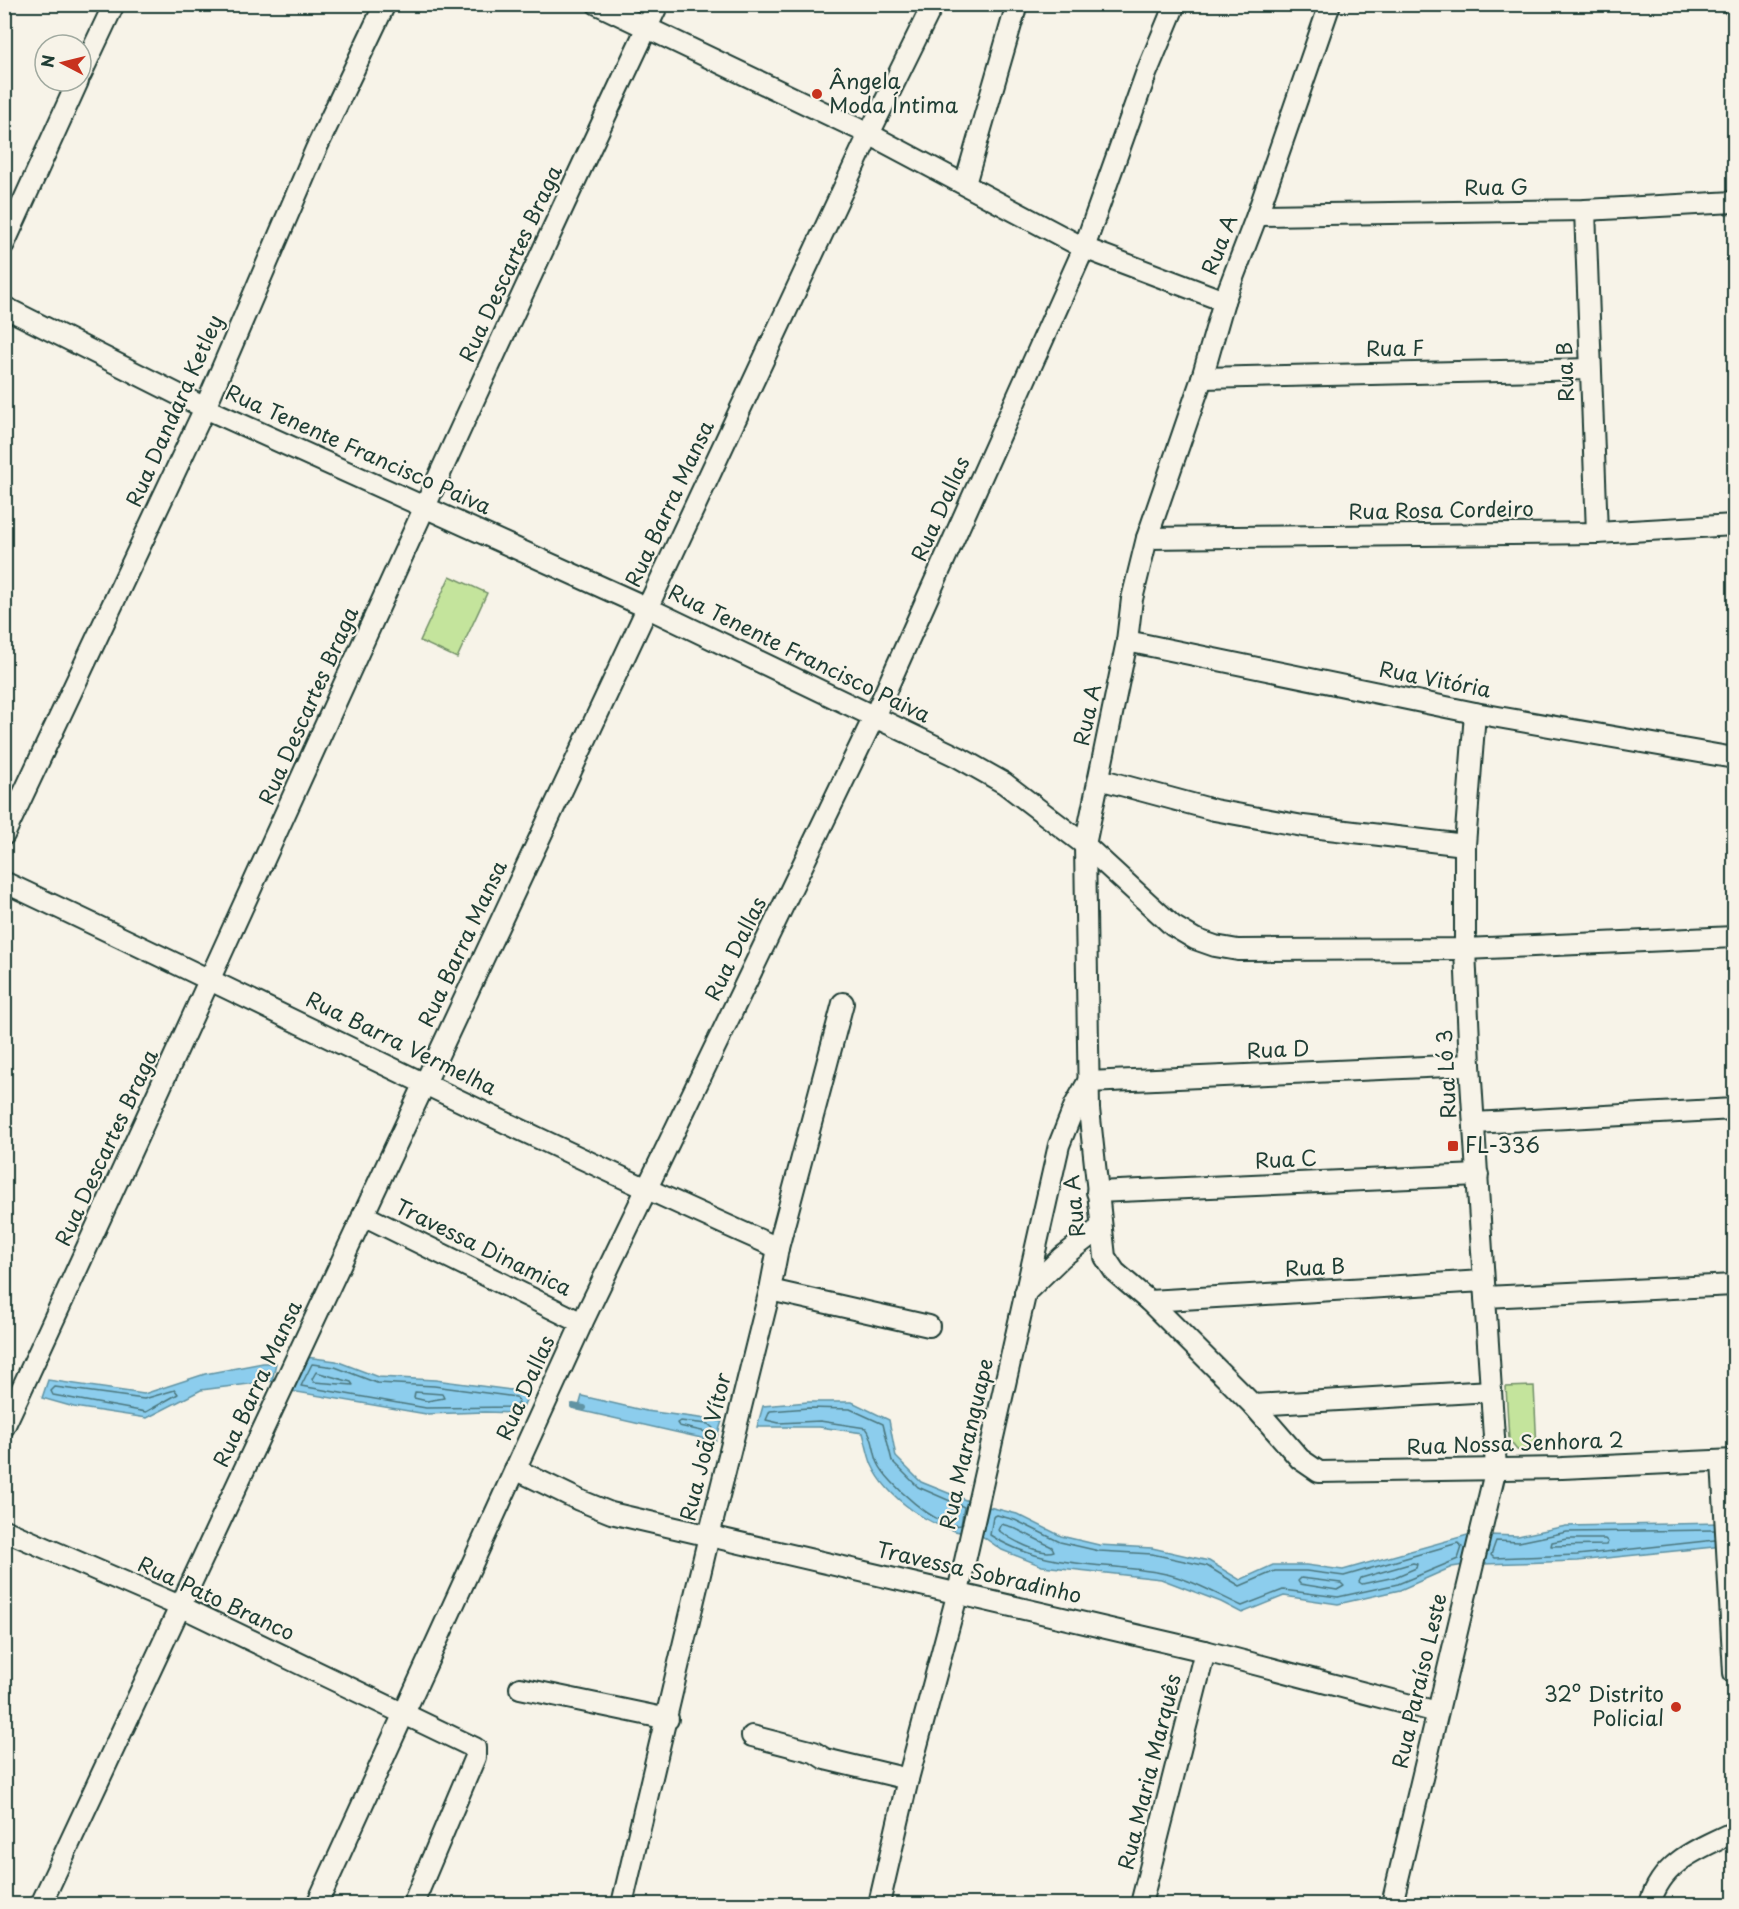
<svg xmlns="http://www.w3.org/2000/svg" width="1739" height="1909" viewBox="0 0 1739 1909" font-family="'Playpen Sans',sans-serif">
<rect width="100%" height="100%" fill="#f7f3e8"/>
<filter id="ink" filterUnits="userSpaceOnUse"><feTurbulence type="fractalNoise" baseFrequency=".0167" numOctaves="2"/><feDisplacementMap in="SourceGraphic" scale="12" xChannelSelector="R" yChannelSelector="G"/><feConvolveMatrix kernelMatrix="1 2 1 2 8 2 1 2 1" color-interpolation-filters="sRGB"/></filter>
<g filter="url(#ink)">
<g fill="#c4e49c" stroke="#729068" stroke-width="1.5">
<polygon points="450,576 487,593 457,658 420,641"/>
<polygon points="1534,1386 1537,1450 1517,1450 1509,1440 1506,1387"/>
</g>
<g fill="#8ccded" stroke="#6093a3" stroke-width="1.5">
<polygon points="306,1357 336,1361 378,1377 435,1380 519,1391 528,1396 520,1413 485,1412 426,1414 291,1391"/>
<polygon points="263,1363 276,1363 272,1381 201,1390 147,1418 74,1407 42,1398 48,1380 144,1394 205,1374"/>
<polygon points="582,1396 646,1411 722,1421 716,1440 706,1439 578,1410"/>
<path d="M808,1402h44l37,18 7,37 25,25 52,21 -8,30c-34,-5 -78,-35 -93,-68 -4,-9 -6,-22 -9,-32l-44,-6h-62l6,-21z"/>
<polygon points="989,1507 1017,1514 1061,1536 1099,1545 1152,1548 1209,1561 1240,1580 1273,1565 1306,1565 1343,1570 1471,1534 1464,1565 1452,1567 1400,1590 1338,1604 1284,1596 1242,1613 1221,1602 1161,1579 1042,1566 1002,1550 982,1536"/>
<polygon points="1721,1523 1723,1546 1577,1561 1483,1564 1489,1535 1518,1536 1566,1526"/>
</g>
<g fill="none" stroke-linecap="round" stroke-linejoin="round">
<g stroke="#4b777e" stroke-width="1.5">
<polygon points="312,1364 335,1367 377,1383 434,1386 516,1397 519,1401 515,1407 426,1408 301,1386"/>
<polygon points="316,1372 351,1382 353,1385 314,1382 312,1379"/>
<polygon points="55,1387 144,1399 175,1390 178,1394 146,1412 53,1395 51,1391"/>
<polygon points="415,1392 442,1394 444,1398 427,1401 414,1398"/>
<path d="M808,1408l42,1 33,15 9,37 26,26 46,20 -3,18c-22,5 -74,-42 -83,-62 -5,-11 -4,-26 -12,-35l-46,-7 -41,2 -13,-3 4,-9z"/>
<polygon points="680,1421 708,1424 713,1428 711,1433 679,1426 677,1423"/>
<path d="M997,1515l18,5 45,22 39,9 53,3 55,12 33,20 35,-15h31l38,5 114,-33 4,4 -4,12 -60,25 -60,13 -55,-7 -41,16c-26,-12 -53,-28 -81,-33 -60,-11 -118,-4 -171,-38l3,-18z"/>
<path d="M1001,1524l11,3 40,20 2,4c-14,5 -44,-12 -56,-21z"/>
<polyline points="1715,1530 1567,1532 1519,1542 1496,1541 1491,1555 1494,1558 1577,1555 1715,1540"/>
<polygon points="1568,1539 1605,1539 1608,1542 1606,1545 1551,1546 1552,1542"/>
<polygon points="1413,1563 1417,1564 1416,1568 1395,1577 1362,1584 1359,1582 1361,1578"/>
<polygon points="1301,1578 1341,1583 1344,1586 1337,1590 1300,1584 1298,1581"/>
</g>
<polyline stroke="#6093a3" stroke-width="6" points="573,1406 584,1408"/>
<g stroke="#1f3d34" stroke-width="24">
<g id="minor">
<polyline points="597,4 869,134 1084,248 1224,301"/>
<polyline points="1330,4 1257,215 1224,301 1202,378 1147,538 1132,599 1127,641 1085,845 1089,1109 1105,1257 1115,1272 1149,1301 1253,1405 1300,1459 1319,1472 1562,1468 1734,1460"/>
<polyline points="1734,4 1734,6"/>
<polyline points="81,74 114,4"/>
<polyline points="965,184 1017,4"/>
<polyline points="1585,210 1597,533"/>
<polyline points="1257,215 1585,210 1734,202"/>
<polyline points="4,244 78,81"/>
<polyline points="4,307 205,408 648,608 958,757 1004,783 1085,845 1173,926 1195,939 1215,946 1238,950 1465,949 1734,937"/>
<polyline points="1202,378 1590,369"/>
<polyline points="1147,538 1597,533 1734,525"/>
<polyline points="1127,641 1475,713 1734,758"/>
<polyline points="1099,779 1214,810 1303,826 1465,845"/>
<polyline points="4,835 205,408 316,149 385,4"/>
<path d="M4,882c259,121 513,251 774,366"/>
<polyline points="1474,1123 1734,1109"/>
<polyline points="1097,1192 1478,1175"/>
<polyline points="363,1215 582,1323"/>
<polyline points="770,1290 929,1326"/>
<polyline points="1025,1293 1062,1257 1100,1228"/>
<polyline points="1485,1297 1734,1285"/>
<polyline points="1149,1301 1483,1281"/>
<polyline points="1253,1405 1491,1391"/>
<path d="M4,1427c220,-473 431,-951 654,-1423"/>
<polyline points="1722,1461 1734,1673"/>
<polyline points="515,1469 579,1500 611,1513 1205,1651 1437,1712"/>
<polyline points="4,1530 182,1607 475,1748 475,1757 413,1904"/>
<polyline points="520,1688 668,1719"/>
<polyline points="752,1736 814,1752 825,1759 908,1779"/>
<polyline points="41,1904 869,134 933,4"/>
<polyline points="317,1904 582,1323 874,717 1084,248 1146,74 1175,4"/>
<polyline points="622,1904 709,1536 770,1290 778,1248 843,1003"/>
<polyline points="879,1904 908,1779 958,1592 1059,1145 1075,1105 1088,1082 1470,1065"/>
<polyline points="1141,1904 1205,1651"/>
<polyline points="1392,1904 1496,1468 1470,1065 1465,949 1465,845 1475,713"/>
<path d="M1650,1904c11,-42 48,-55 84,-72"/>
</g>
</g>
<use href="#minor" stroke="#f7f3e8" stroke-width="20"/>
</g>
</g>
<g fill="#c8321e" stroke="#f7f3e8" stroke-width="2">
<circle cx="817" cy="94" r="6"/>
<rect x="1447" y="1140" width="12" height="12" rx="3"/>
<circle cx="1676" cy="1707" r="6"/>
</g>
<g text-anchor="middle" stroke-width="4.5" stroke-linejoin="round" paint-order="stroke">
<g font-size="21" fill="#1f3d34" stroke="#f7f3e8" text-anchor="start">
<text x="829" y="89">Ângela<tspan x="829" dy="24">Moda Íntima</tspan></text>
<text x="1465" y="1153">FL-336</text>
<text x="1664" y="1702" text-anchor="end">32º Distrito<tspan x="1664" dy="24">Policial</tspan></text>
</g>
<g font-size="21" fill="#1f3d34" stroke="#f7f3e8">
<text transform="translate(1496 188) rotate(-1)" y="7">Rua G</text>
<text transform="translate(1220 245) rotate(-69)" y="7">Rua A</text>
<text transform="translate(511 264) rotate(-65)" y="7">Rua Descartes Braga</text>
<text transform="translate(1395 349) rotate(-1)" y="7">Rua F</text>
<text transform="translate(1566 372) rotate(-92)" y="7">Rua B</text>
<text transform="translate(175 411) rotate(-66)" y="7">Rua Dandara Ketley</text>
<text transform="translate(358 450) rotate(24)" y="7">Rua Tenente Francisco Paiva</text>
<text transform="translate(670 504) rotate(-65)" y="7">Rua Barra Mansa</text>
<text transform="translate(941 509) rotate(-66)" y="7">Rua Dallas</text>
<text transform="translate(1441 511) rotate(-1)" y="7">Rua Rosa Cordeiro</text>
<text transform="translate(799 654) rotate(26)" y="7">Rua Tenente Francisco Paiva</text>
<text transform="translate(1435 680) rotate(11)" y="7">Rua Vitória</text>
<text transform="translate(309 706) rotate(-66)" y="7">Rua Descartes Braga</text>
<text transform="translate(1088 715) rotate(-78)" y="7">Rua A</text>
<text transform="translate(463 944) rotate(-65)" y="7">Rua Barra Mansa</text>
<text transform="translate(736 949) rotate(-64)" y="7">Rua Dallas</text>
<text transform="translate(401 1044) rotate(26)" y="7">Rua Barra Vermelha</text>
<text transform="translate(1278 1050) rotate(-3)" y="7">Rua D</text>
<text transform="translate(1447 1074) rotate(-93)" y="7">Rua Ló 3</text>
<text transform="translate(107 1148) rotate(-65)" y="7">Rua Descartes Braga</text>
<text transform="translate(1286 1160) rotate(-3)" y="7">Rua C</text>
<text transform="translate(1075 1206) rotate(-96)" y="7">Rua A</text>
<text transform="translate(483 1248) rotate(26)" y="7">Travessa Dinamica</text>
<text transform="translate(1315 1268) rotate(-3)" y="7">Rua B</text>
<text transform="translate(258 1384) rotate(-65)" y="7">Rua Barra Mansa</text>
<text transform="translate(526 1388) rotate(-66)" y="7">Rua Dallas</text>
<text transform="translate(967 1444) rotate(-77)" y="7">Rua Maranguape</text>
<text transform="translate(1515 1444) rotate(-2)" y="7">Rua Nossa Senhora 2</text>
<text transform="translate(706 1447) rotate(-76)" y="7">Rua João Vítor</text>
<text transform="translate(979 1573) rotate(13)" y="7">Travessa Sobradinho</text>
<text transform="translate(216 1599) rotate(25)" y="7">Rua Pato Branco</text>
<text transform="translate(1420 1681) rotate(-77)" y="7">Rua Paraíso Leste</text>
<text transform="translate(1150 1772) rotate(-76)" y="7">Rua Maria Marquês</text>
</g>
</g>
<rect width="1739" height="1909" fill="none" stroke="#f7f3e8" stroke-width="24"/>
<rect x="12" y="12" width="1715" height="1885" fill="none" stroke="#1f3d34" stroke-width="2" filter="url(#ink)"/>
<g transform="translate(63 63) rotate(277)"><circle r="28" fill="#f7f3e8" stroke="#a1aaa0" stroke-width="1.5"/>
<path d="M0-4.5L10 22L0 15L-10 22Z" fill="#c8321e"/>
<text y="-9" font-size="16" font-weight="bold" text-anchor="middle" fill="#1f3d34">N</text>
</g>
</svg>
